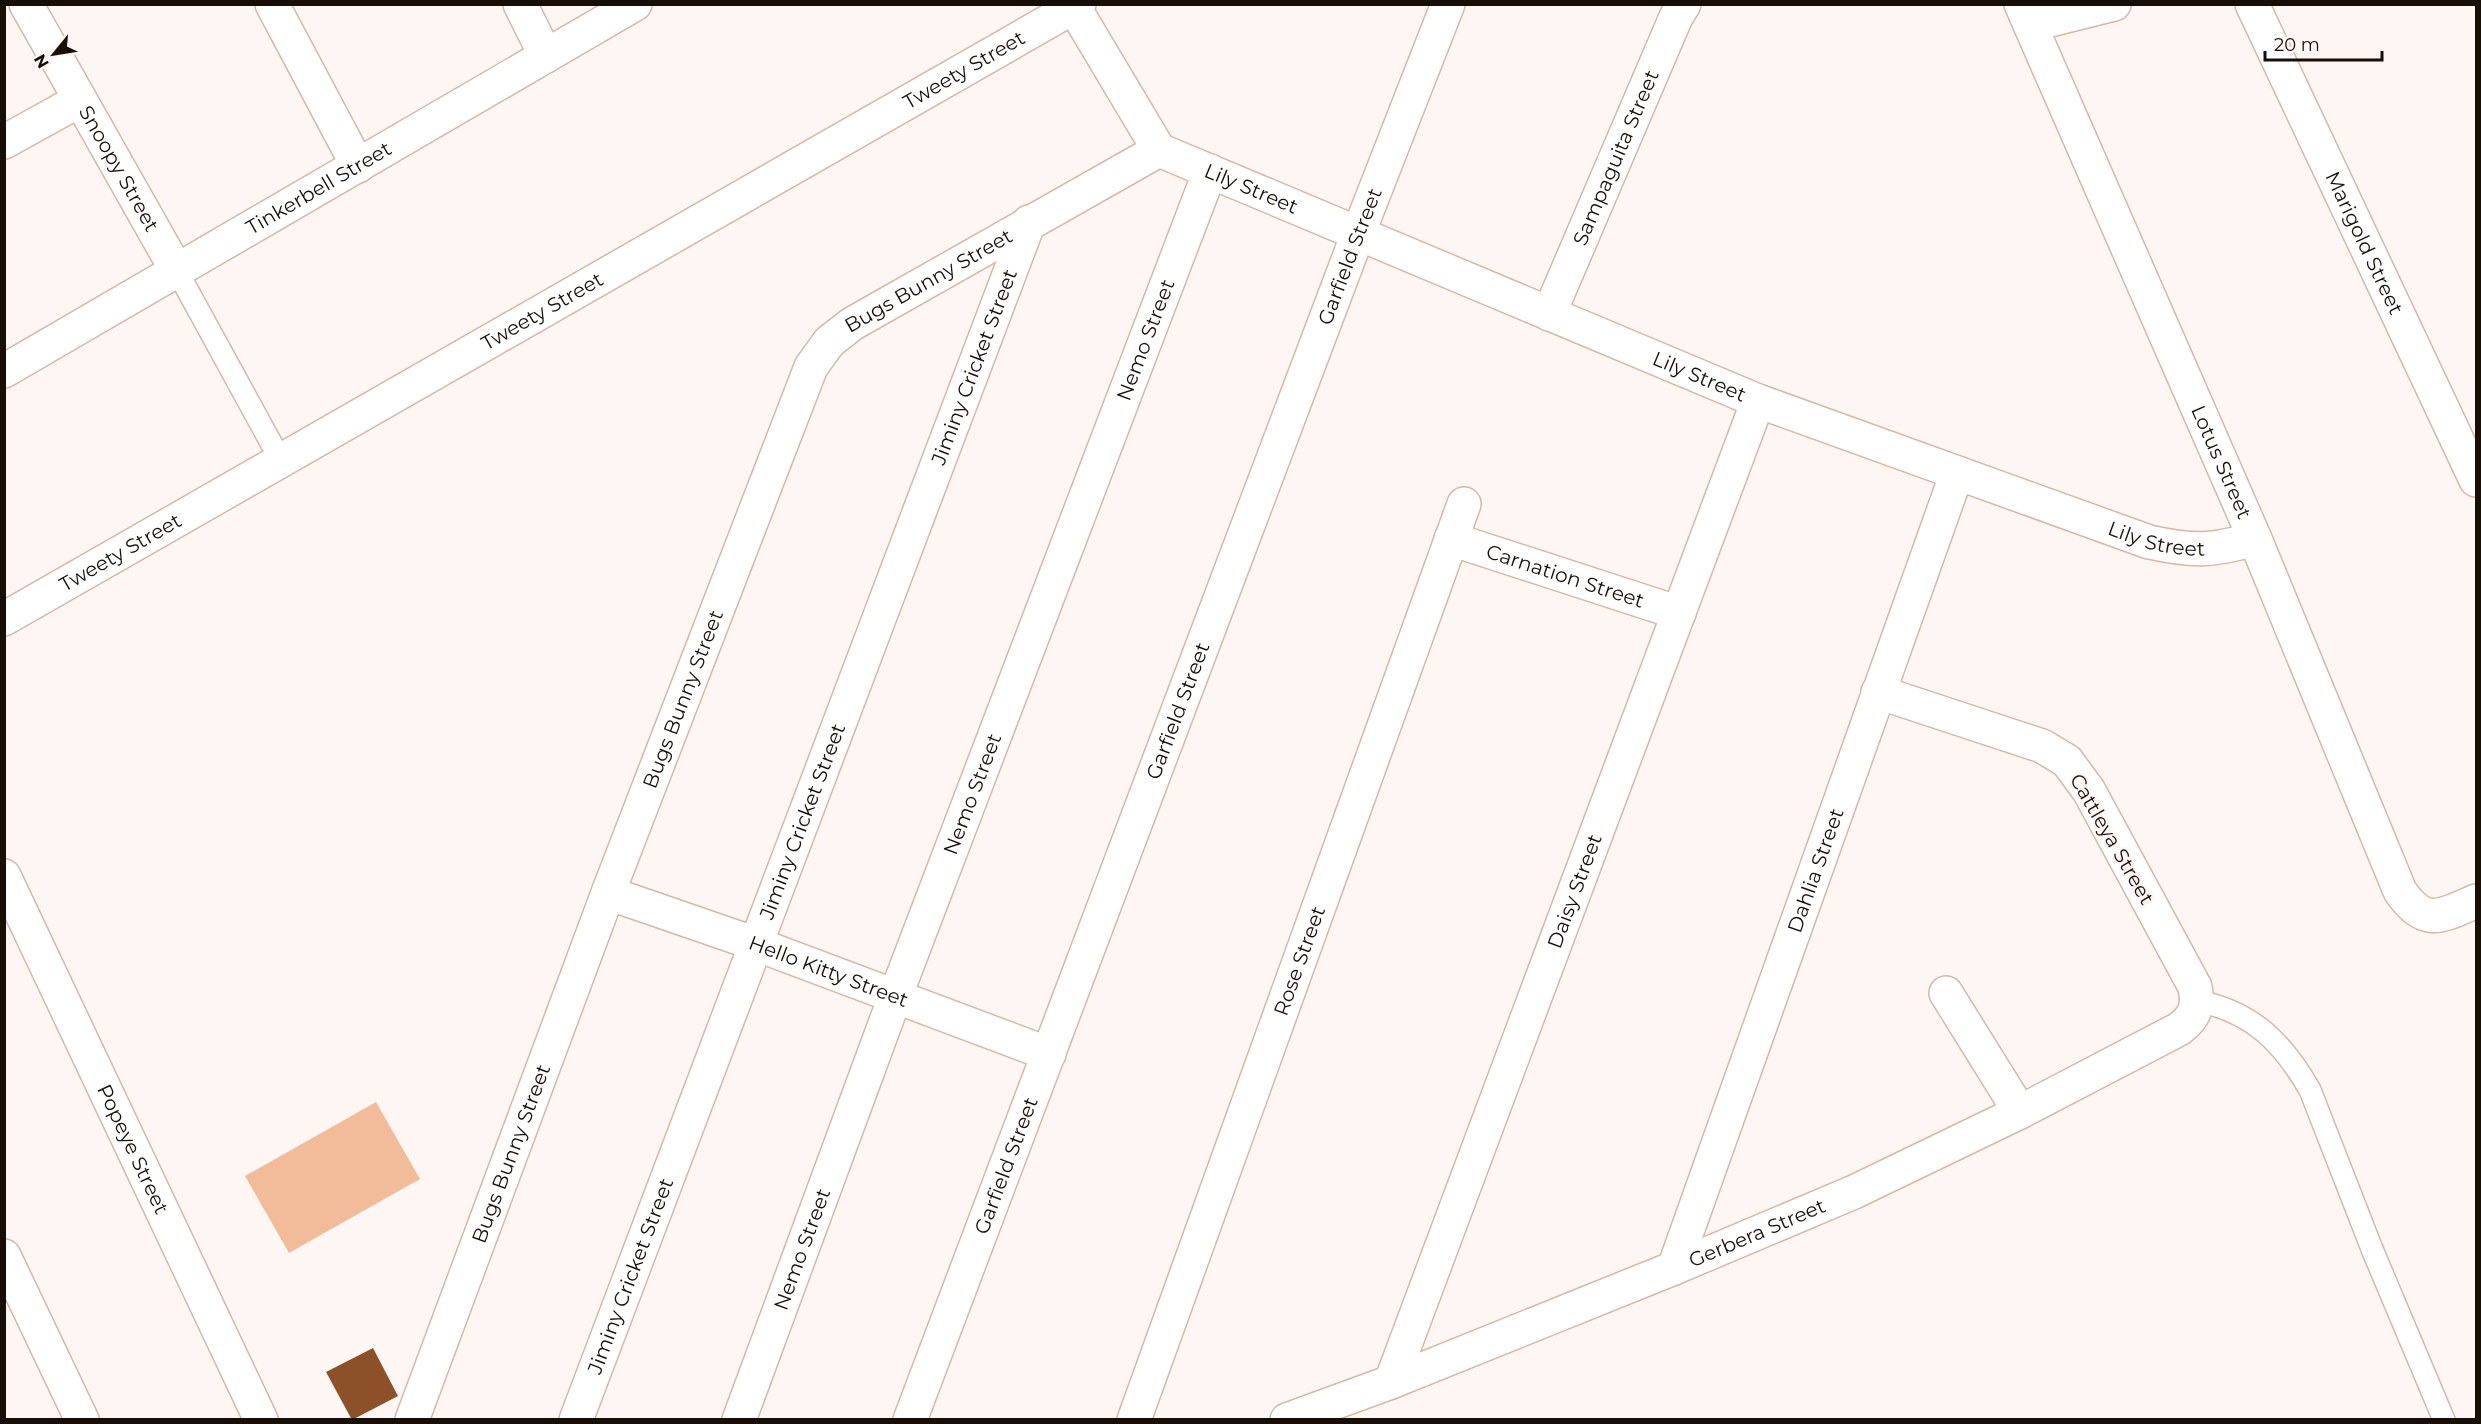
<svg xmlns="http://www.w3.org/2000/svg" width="2481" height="1424" viewBox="0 0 2481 1424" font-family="Montserrat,sans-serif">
<rect width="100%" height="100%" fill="#fdf6f3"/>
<polygon fill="#f2bc9b" points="376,1102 420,1179 289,1253 245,1176"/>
<polygon fill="#8c5128" points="373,1348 398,1396 352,1420 326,1372"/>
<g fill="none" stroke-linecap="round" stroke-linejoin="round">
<g stroke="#d5b8a6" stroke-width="24">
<g id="lane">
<polyline points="177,271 281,461"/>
<path d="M2197,1001c55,10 86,42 113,89l62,159 72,171"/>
</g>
</g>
<g stroke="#d5b8a6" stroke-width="36">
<g id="street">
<path id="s1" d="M26,4l151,267"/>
<polyline points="272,4 358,166"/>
<polyline points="520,4 546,56"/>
<polyline points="1072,4 1159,150"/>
<path id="s2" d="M2021,4l234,535 145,352c25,37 42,25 76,10"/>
<path id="s3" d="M2252,4l224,476"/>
<polyline points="2030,25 2114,4"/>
<polyline points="4,142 80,100"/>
<path id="s4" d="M1159,150l599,251 391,141c46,10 62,9 106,-3"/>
<path id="s5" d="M1549,314l127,-297 8,-13"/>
<path id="s6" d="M4,371l631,-367"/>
<path id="s7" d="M1451,539l228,74"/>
<path id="s8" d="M4,619l1075,-615"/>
<path id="s9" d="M4,876l257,544"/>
<path id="s10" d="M608,893l148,51 293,110"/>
<polyline points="1946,993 2020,1112"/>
<polyline points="4,1256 82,1420"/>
<path id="s11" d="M1674,1268l283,-795"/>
<path id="s12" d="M1391,1382l367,-981"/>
<path id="s13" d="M412,1420l196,-527 203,-526 18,-25 23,-18 307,-174"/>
<path id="s14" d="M576,1420l453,-1198"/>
<path id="s15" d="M739,1420l156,-423 315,-826"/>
<path id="s16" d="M910,1420l448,-1186 90,-230"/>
<path id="s17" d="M1134,1420l330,-916"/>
<path id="s18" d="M1287,1420l104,-38 283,-114 180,-76 166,-80 159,-83c16,-12 20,-22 16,-42l-106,-196 -22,-30 -25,-15 -164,-54"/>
</g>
</g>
<use href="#lane" stroke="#fff" stroke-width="21"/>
<use href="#street" stroke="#fff" stroke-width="33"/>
</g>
<g text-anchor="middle" stroke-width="5" stroke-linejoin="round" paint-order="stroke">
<g font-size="20" fill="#180e08" stroke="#fdf6f3">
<text dy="7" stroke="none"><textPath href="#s8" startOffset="1106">Tweety Street</textPath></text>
<text dy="7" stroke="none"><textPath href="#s5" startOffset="170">Sampaguita Street</textPath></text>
<text dy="7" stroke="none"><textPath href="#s1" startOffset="189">Snoopy Street</textPath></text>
<text dy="7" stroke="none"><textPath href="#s6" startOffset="364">Tinkerbell Street</textPath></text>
<text dy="7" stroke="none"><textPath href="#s4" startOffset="100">Lily Street</textPath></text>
<text dy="7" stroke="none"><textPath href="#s3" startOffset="264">Marigold Street</textPath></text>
<text dy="7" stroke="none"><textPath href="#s16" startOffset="1244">Garfield Street</textPath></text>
<text dy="7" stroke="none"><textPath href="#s13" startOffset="1274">Bugs Bunny Street</textPath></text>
<text dy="7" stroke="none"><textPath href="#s8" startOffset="620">Tweety Street</textPath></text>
<text dy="7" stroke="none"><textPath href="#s15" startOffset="1154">Nemo Street</textPath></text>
<text dy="7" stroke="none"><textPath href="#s14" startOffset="1126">Jiminy Cricket Street</textPath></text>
<text dy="7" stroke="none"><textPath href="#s4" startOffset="586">Lily Street</textPath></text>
<text dy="7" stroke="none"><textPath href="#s2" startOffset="500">Lotus Street</textPath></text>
<text dy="7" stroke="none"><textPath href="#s4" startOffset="1072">Lily Street</textPath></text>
<text dy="7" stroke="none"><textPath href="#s8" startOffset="134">Tweety Street</textPath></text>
<text dy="7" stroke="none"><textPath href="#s7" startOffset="120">Carnation Street</textPath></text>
<text dy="7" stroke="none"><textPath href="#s13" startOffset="770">Bugs Bunny Street</textPath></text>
<text dy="7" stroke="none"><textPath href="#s16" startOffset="758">Garfield Street</textPath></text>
<text dy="7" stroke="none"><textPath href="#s15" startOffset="668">Nemo Street</textPath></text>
<text dy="7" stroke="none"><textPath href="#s14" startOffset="640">Jiminy Cricket Street</textPath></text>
<text transform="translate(2112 839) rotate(60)" y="7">Cattleya Street</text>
<text dy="7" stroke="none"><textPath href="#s11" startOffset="422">Dahlia Street</textPath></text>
<text dy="7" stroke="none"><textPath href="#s12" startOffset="524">Daisy Street</textPath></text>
<text dy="7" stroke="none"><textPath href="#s17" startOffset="488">Rose Street</textPath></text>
<text dy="7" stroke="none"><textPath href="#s10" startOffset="234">Hello Kitty Street</textPath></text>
<text dy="7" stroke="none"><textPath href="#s9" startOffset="302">Popeye Street</textPath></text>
<text dy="7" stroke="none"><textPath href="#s13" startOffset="284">Bugs Bunny Street</textPath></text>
<text dy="7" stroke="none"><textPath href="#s16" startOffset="272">Garfield Street</textPath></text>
<text dy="7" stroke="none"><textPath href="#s18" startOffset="506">Gerbera Street</textPath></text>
<text dy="7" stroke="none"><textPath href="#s15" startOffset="182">Nemo Street</textPath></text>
<text dy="7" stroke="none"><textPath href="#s14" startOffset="154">Jiminy Cricket Street</textPath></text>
</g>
</g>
<rect width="2481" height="1424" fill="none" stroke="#180e08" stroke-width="12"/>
<g transform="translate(54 54) rotate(240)" stroke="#fdf6f3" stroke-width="4.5" paint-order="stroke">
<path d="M0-4.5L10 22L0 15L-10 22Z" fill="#180e08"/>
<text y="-9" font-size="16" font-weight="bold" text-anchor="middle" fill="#180e08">N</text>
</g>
<path d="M2265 51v9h117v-9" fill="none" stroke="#180e08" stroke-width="3"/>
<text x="2274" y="51" font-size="18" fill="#180e08" stroke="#fdf6f3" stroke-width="4.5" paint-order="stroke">20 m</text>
</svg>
